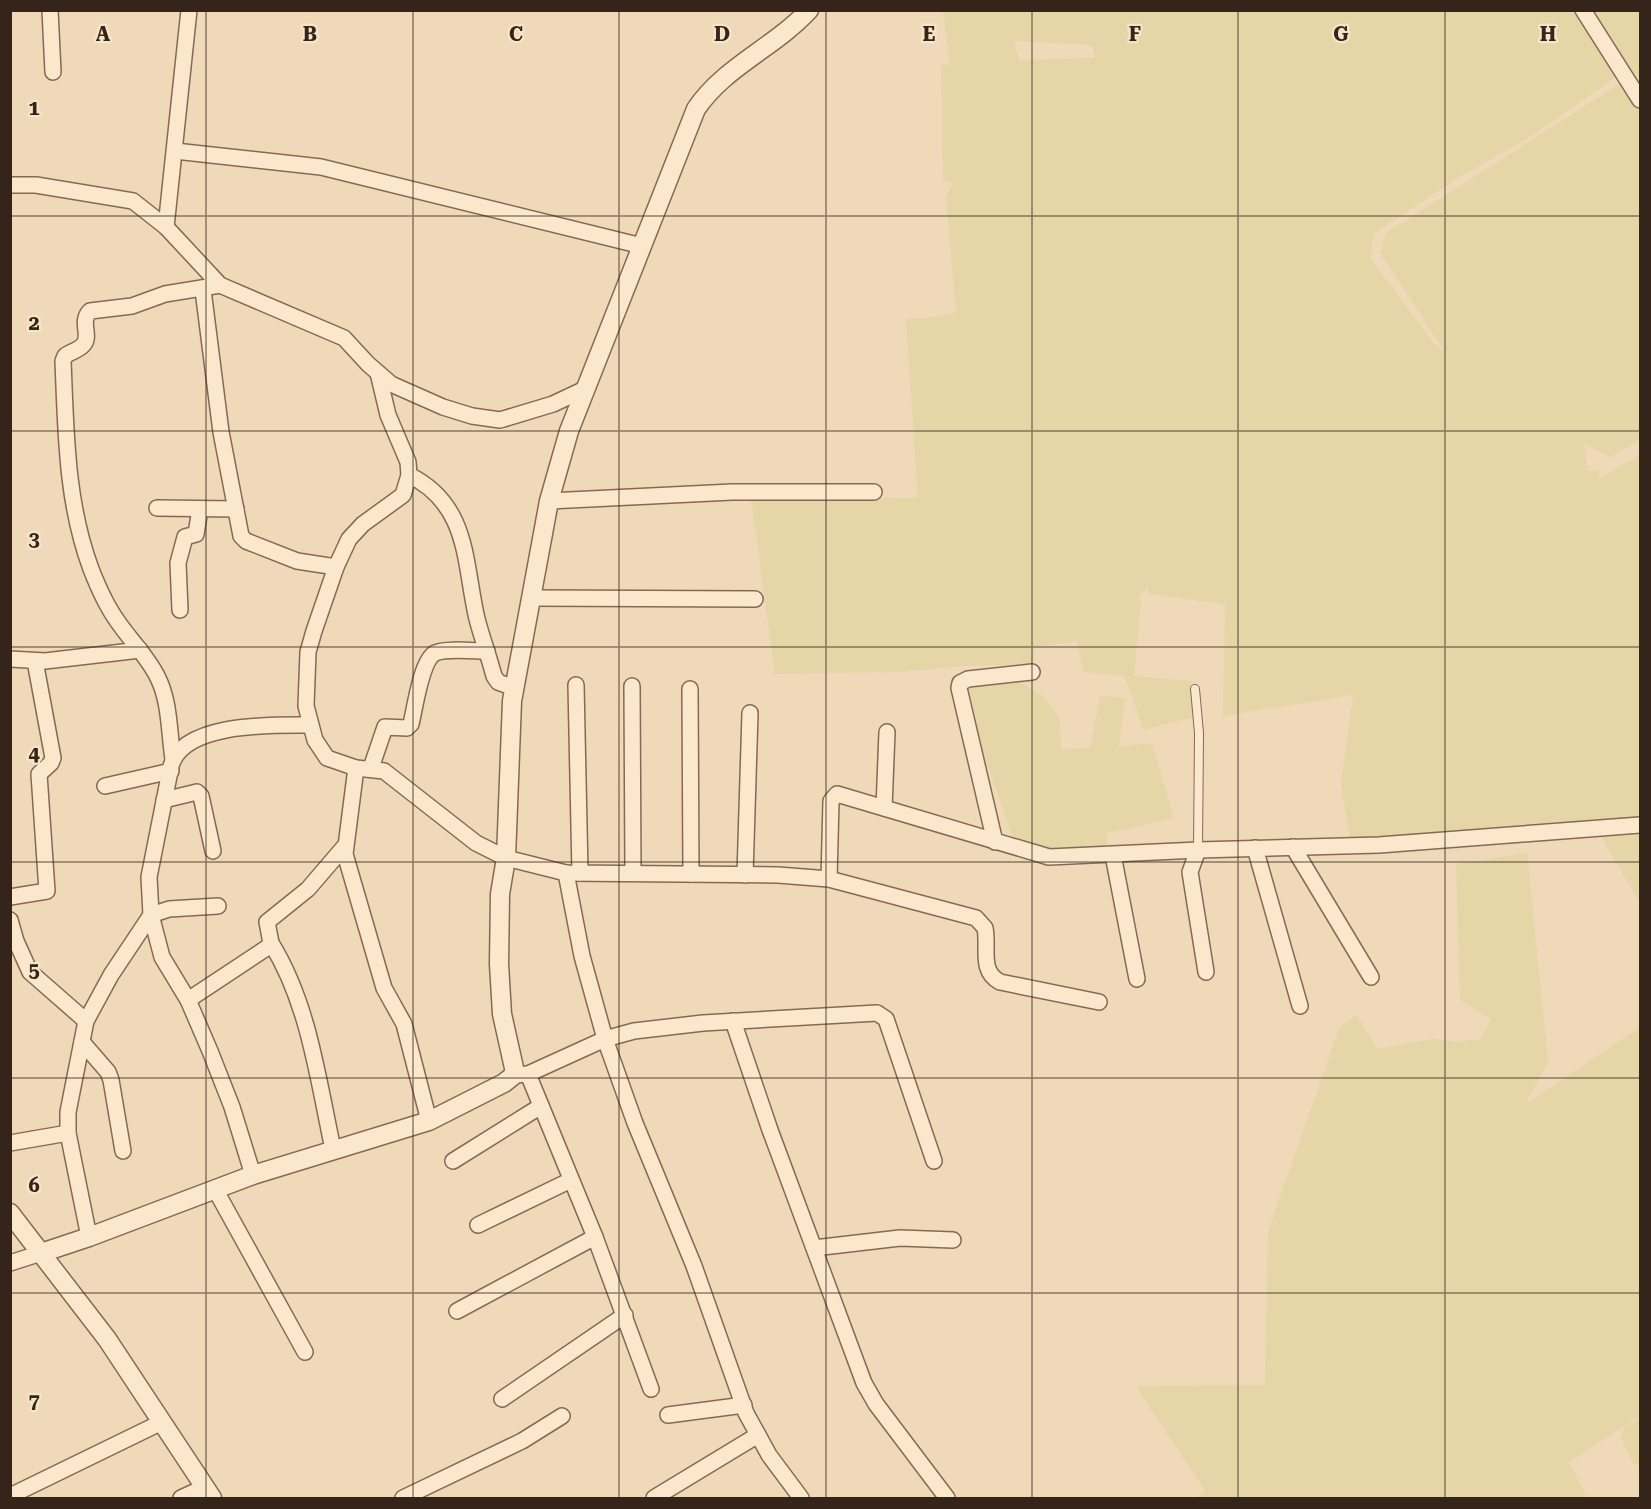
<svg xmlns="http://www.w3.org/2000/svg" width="1651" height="1509" viewBox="0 0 1651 1509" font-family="'Roboto Serif',serif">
<rect width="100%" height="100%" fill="#f0d9b9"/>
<g fill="#e6d5a6" fill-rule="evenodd">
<path d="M943,11h630l43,66 -89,62 -66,37 -88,58 -2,25 64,86 10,7 -65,-99 6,-20 235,-150 19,30v327l-30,17 -26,-13 4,27 11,-1v9l41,-24v363l-118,6 1,6 -172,16 -10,-61 12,-90 -130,21 2,-112 -77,-10v-8l-9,11 2,4 -7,75 58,5 2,36 -50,13 -20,-54 -41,-4 -6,-30 -43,5v17l-70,2 -67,6 -122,2 -24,-175 167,-1 -12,-179 39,-3 11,-4 -10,-115 7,-14 -10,-2 -2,-116 9,-1zM1014,41l78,4 3,13 -76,2z"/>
<polygon points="1591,11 1640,11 1640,89"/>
<polygon points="1019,681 1044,697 1060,718 1061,749 1090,748 1100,696 1125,698 1119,747 1152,743 1174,818 1107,833 1107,847 1049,848 1015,843 984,756 969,686"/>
<polygon points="1640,835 1640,903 1601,837"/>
<polygon points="1527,853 1548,1062 1525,1105 1640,1027 1640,1416 1569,1462 1587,1498 1197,1498 1205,1491 1136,1386 1265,1385 1268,1231 1339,1029 1356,1014 1377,1049 1433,1039 1457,1042 1481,1039 1491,1019 1460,1000 1456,864"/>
<polygon points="1640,1418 1640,1466 1632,1462 1621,1438 1624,1428"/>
</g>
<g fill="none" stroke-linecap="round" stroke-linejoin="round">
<g stroke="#876953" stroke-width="10">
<polyline id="service" points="1195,689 1199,733 1198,850"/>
</g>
<g stroke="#876953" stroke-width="18">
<g id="minor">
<polyline points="50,10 53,72"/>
<polyline points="1583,10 1640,100"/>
<polyline points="175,151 321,167 642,246"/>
<polyline points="10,185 36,185 133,201 166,227 220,285 344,338 368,364 391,384 443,407 472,416 500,420 553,404 587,388"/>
<polyline points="166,227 189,10"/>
<polyline points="203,290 221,432 241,536 246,541 297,561 336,567"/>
<path d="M378,373l10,42 20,47 1,13 -6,20 -40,29 -14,15 -13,28 -22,64 -6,21 -2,54 9,34 12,18 29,10 28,3 92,72 30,15 60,15 212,2 51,4 147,39 9,10c4,20 -6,43 15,54l99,20"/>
<path d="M409,475c61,30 55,89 68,144 5,19 12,38 17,57l4,6 16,6"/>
<polyline points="549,501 732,492 874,492"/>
<polyline points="157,508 236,509"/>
<polyline points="532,598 755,599"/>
<polyline points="180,610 178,563 185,537 196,534 200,509"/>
<polyline points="10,659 45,661 140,650"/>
<polyline points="576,685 580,873"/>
<polyline points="632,686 633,873"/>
<polyline points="690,689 691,874"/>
<path d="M173,759c-4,-26 -3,-57 -15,-81 -10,-21 -27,-37 -40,-56 -11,-15 -20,-35 -27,-53 -25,-67 -25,-137 -28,-208l2,-5c5,-4 14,-6 18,-11 9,-9 -4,-23 7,-34l42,-5 33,-12 55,-9"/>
<polyline points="356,768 345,854 384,988 404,1024 429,1121"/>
<path d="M371,768l14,-41 22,1 4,-4c4,-16 10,-63 24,-71 10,-5 40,-2 52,-2"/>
<polyline points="105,786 171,771"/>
<polyline points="164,800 197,792 201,796 213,851"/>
<polyline points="884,808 887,732"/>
<polyline points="995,842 959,688 960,683 968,679 1032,672"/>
<polyline points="1293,847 1371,977"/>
<polyline points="1255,848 1300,1006"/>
<polyline points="1198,850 1190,872 1206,972"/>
<polyline points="1113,855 1137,979"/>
<polyline points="566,873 582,956 605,1039 635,1123 694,1266 746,1413 769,1455 801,1498"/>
<polyline points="745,875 750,713"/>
<polyline points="829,879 831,801 837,794 1049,857 1198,850 1379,845 1640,825"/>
<polyline points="10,897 47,891 39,774 51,763 53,758 35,661"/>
<polyline points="10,920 16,941 30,972 86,1021"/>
<path d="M271,943c38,61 47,137 62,206"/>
<polyline points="188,1000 268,947 271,943 267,922 308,889 344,847"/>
<polyline points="733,1021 770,1130 864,1383 876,1404 947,1498"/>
<polyline points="82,1042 108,1072 111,1080 123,1151"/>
<polyline points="528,1074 595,1237 651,1389"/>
<polyline points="514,1075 528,1074 605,1039 634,1031 703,1023 877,1013 886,1019 934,1161"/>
<polyline points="10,1143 68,1133"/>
<polyline points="453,1161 541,1106"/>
<path d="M253,1175l-21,-68 -22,-56 -22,-51 -26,-43 -11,-42 -2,-38 22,-111c12,-44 102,-41 139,-41"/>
<polyline points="215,1189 305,1352"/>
<polyline points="478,1225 571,1180"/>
<polyline points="89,1237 68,1133 68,1112 86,1021 111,975 151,915 169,909 218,906"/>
<polyline points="814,1248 900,1238 953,1240"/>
<polyline points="10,1263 41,1253"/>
<polyline points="457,1311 595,1237"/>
<polyline points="502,1399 625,1315"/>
<polyline points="668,1415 744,1405"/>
<polyline points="10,1496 162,1422"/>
<polyline points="181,1498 205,1487"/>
<polyline points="403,1498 522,1441 562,1416"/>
<polyline points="654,1498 758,1435"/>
</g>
</g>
<g stroke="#876953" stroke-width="21">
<g id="tertiary">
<polyline points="10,1213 107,1339 212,1498"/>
<path d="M41,1253l48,-16 164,-62 176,-54 75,-38 10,-8v-7l-12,-54 -3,-50 1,-70 6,-36 6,-157 37,-200 20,-70 127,-322c28,-42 79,-62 113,-99"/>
</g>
</g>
<use href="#service" stroke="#fbe8cc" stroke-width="8"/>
<use href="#minor" stroke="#fbe8cc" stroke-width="15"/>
<use href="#tertiary" stroke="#fbe8cc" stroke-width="18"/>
</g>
<path fill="none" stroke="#352419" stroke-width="1.5" stroke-opacity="0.55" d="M206,10v1488M413,10v1488M619,10v1488M826,10v1488M1032,10v1488M1238,10v1488M1445,10v1488M10,216h1630M10,431h1630M10,647h1630M10,862h1630M10,1078h1630M10,1293h1630"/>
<g font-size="20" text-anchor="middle" font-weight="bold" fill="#352419" stroke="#f7e5c9" stroke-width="4.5" stroke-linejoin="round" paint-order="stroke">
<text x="103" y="41">A</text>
<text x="310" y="41">B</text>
<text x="516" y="41">C</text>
<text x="722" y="41">D</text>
<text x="929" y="41">E</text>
<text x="1135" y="41">F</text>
<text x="1341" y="41">G</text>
<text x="1548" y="41">H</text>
<text x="34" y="115">1</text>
<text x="34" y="330">2</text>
<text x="34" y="546">3</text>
<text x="34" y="761">4</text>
<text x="34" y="977">5</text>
<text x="34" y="1192">6</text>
<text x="34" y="1408">7</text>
</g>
<rect width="1651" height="1509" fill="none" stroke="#352419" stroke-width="24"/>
</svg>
